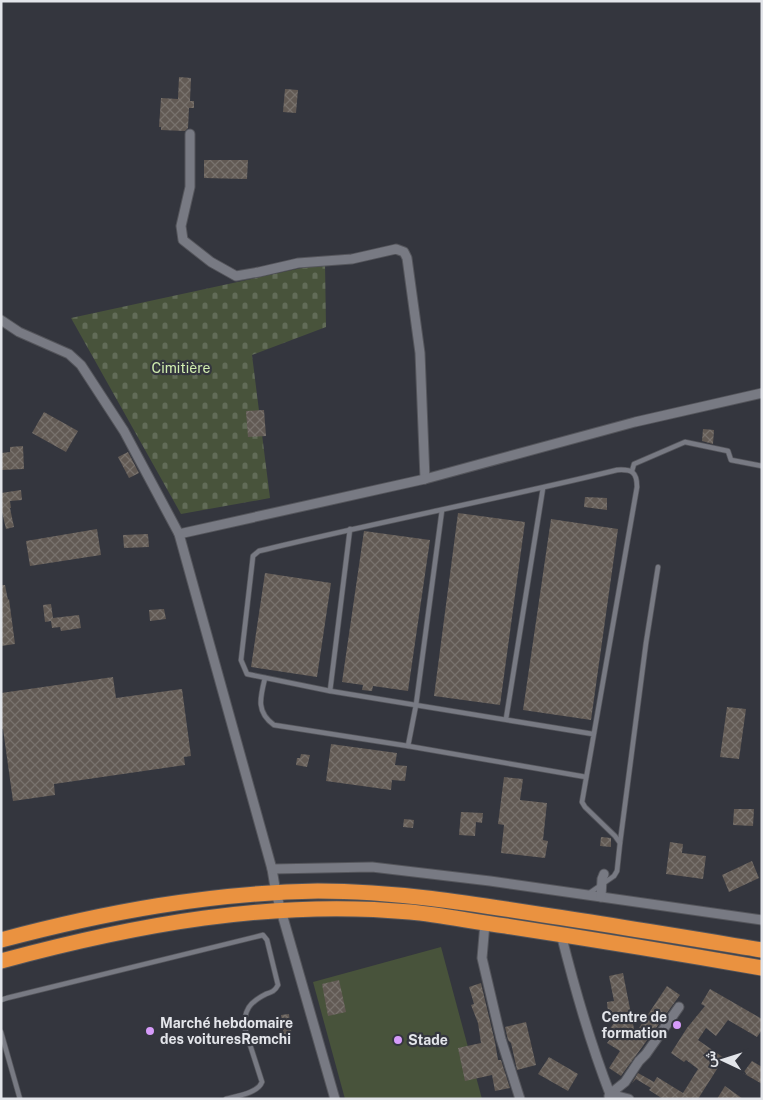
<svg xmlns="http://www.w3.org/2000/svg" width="763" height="1100" viewBox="0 0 763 1100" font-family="'Public Sans',Vazirmatn,sans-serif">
<defs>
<pattern id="cemetery-stones" width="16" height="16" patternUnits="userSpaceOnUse" patternTransform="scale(1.25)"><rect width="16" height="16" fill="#48533b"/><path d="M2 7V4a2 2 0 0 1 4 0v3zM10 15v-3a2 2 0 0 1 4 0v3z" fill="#626c58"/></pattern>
<pattern id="building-cross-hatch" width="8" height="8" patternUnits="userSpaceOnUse" patternTransform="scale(1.25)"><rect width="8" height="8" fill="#625a54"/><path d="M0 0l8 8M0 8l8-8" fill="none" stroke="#78726d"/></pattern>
</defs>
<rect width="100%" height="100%" fill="#34363e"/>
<polygon fill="#48533b" points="441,947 482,1099 345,1099 313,982"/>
<polygon fill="url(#cemetery-stones)" points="325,263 326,327 252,355 270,498 181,514 71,318"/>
<g fill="url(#building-cross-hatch)">
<polygon points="179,77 191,78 190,101 194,101 194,108 189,108 188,128 185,131 161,130 161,127 159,127 161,98 178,99"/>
<polygon points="285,89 298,90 296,113 283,112"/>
<polygon points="204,160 248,160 247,179 204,178"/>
<polygon points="264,410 266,436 248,437 246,411"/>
<polygon points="44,412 78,431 66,452 32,433"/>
<polygon points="703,429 714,430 713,444 702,441"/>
<polygon points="23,446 24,469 1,470 1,453 10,452 10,447"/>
<polygon points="128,452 139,473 129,478 118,457"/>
<polygon points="21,490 22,500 10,501 11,508 10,508 14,527 6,529 1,508 1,493"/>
<polygon points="585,497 607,498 607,510 584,507"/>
<polygon points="458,513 525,522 500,705 434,696"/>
<polygon points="551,519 618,529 591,720 523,710"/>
<polygon points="97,529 101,555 30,566 26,541"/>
<polygon points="364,531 430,540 408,691 373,686 372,691 362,690 363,685 342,682"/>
<polygon points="148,534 149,547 124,548 123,535"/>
<polygon points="265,573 331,583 317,677 251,667"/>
<polygon points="1,585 5,585 8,600 9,599 15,644 1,646"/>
<polygon points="51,604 53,618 79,615 81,628 61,631 60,627 52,628 51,621 45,622 43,605"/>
<polygon points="164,609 166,619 150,621 149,610"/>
<polygon points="113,677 116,698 182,689 191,756 184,757 185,765 54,784 55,795 13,801 3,729 1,729 1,693"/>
<polygon points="727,707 746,709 739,759 720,757"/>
<polygon points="331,744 397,753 395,765 407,766 405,781 392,780 391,790 326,781"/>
<polygon points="301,754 310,755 307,767 296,765 297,758 300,758"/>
<polygon points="504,777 523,779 520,800 547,803 543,840 548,841 545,858 501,853 504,825 498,824"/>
<polygon points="734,809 754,809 753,826 733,825"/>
<polygon points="461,812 483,813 482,823 476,822 475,836 459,835"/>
<polygon points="404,819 414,820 413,828 403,827"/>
<polygon points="601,837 611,838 611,847 600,846"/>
<polygon points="670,842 683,844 682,853 706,856 703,879 666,874"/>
<polygon points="752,861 759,878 729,892 722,875"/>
<polygon points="623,973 635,1034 667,986 680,995 621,1076 609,1068 620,1051 607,1043 611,1038 606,1034 622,1012 608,1013 607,1002 614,1001 609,976"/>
<polygon points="339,980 346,1012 328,1016 322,984"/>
<polygon points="481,983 495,1042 498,1060 501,1060 510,1088 495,1091 492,1075 465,1081 458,1048 481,1043 478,1023 471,1005 474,1004 469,987"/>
<polygon points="710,989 762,1019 762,1030 757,1037 728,1020 716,1036 706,1028 698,1040 724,1058 698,1099 663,1099 649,1090 651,1088 636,1079 632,1083 638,1073 654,1082 657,1077 683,1093 698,1069 686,1060 684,1062 671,1053 687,1028 705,1006 701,1004"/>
<polygon points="289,1014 292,1037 284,1038 281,1015"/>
<polygon points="526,1022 536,1065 517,1070 511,1043 508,1040 505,1027"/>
<polygon points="549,1057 578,1074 568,1091 538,1074"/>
<polygon points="752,1061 762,1067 762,1084 743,1073"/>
<polygon points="725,1086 743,1099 717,1099"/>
</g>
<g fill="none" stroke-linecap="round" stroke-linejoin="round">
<g stroke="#54555b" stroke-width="6">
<g id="lane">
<polyline points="632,471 634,464 685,442 728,451 731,460 762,466"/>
<path d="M265,678c-5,20 -9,34 9,47l134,21 178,31"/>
<polyline points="330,691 350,529"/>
<polyline points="506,719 543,488"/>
<polyline points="408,746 416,705 442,510"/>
<polyline points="620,843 646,643 658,567"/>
<path d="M588,894l26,-18 3,-5 3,-28 -5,-7 -30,-29 -3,-5 55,-315c0,-15 -5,-18 -20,-17 -119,29 -239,52 -358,81l-6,5 -12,104 6,14 83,17 263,43"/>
<path d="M1,1000l6,-2 256,-63 4,5 11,45c-3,6 -6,7 -12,9 -16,8 -23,16 -21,35l17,53c-4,11 -25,14 -36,17"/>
<polyline points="1,1032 20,1099"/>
</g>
</g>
<g stroke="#54555b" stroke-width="11">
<g id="street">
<polyline points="190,134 190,187 181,226 183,240 211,262 236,276 259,272 298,263 352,259 396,249 404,252 407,258 420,353 425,479"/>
<polyline points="1,320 19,332 69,354 81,365 124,431 179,534 272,869 276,893 335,1099"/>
<polyline points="179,534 425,479 635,422 762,393"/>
<polyline points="272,869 372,867 490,881 762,920"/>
<polyline points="601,897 602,879 604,874"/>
<polyline points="485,923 482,958 501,1039 520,1099"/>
<path d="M561,934c14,56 28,106 49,160l15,-12 14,-21 7,-7 33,-47"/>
<polyline points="609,1096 610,1094 629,1099"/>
</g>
</g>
<g stroke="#54555b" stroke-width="17">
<g id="highway">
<path d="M1,940c105,-28 208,-47 317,-49 76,0 151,12 226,24 73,11 145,23 218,35"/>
<path d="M1,961c133,-36 271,-62 409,-49 32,3 64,10 96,14 85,13 171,27 256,42"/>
</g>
</g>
<use href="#lane" stroke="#787a83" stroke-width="4.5"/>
<use href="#street" stroke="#787a83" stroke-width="9"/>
<use href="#highway" stroke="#ea9240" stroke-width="15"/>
</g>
<g fill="#d69bfa" stroke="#34363e" stroke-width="2">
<circle cx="677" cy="1025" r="5"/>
<circle cx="150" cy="1031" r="5"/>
<circle cx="398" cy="1040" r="5"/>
</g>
<g text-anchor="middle" stroke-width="4.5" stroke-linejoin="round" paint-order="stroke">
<g font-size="14" fill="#d1eeb0" stroke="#34363e">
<text x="181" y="373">Cimitière</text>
</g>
<g font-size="14" font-weight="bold" fill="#e3e5ea" stroke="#34363e" text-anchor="start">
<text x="667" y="1022" text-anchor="end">Centre de<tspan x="667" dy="16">formation</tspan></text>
<text x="160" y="1028">Marché hebdomaire<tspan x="160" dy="16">des voituresRemchi</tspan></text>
<text x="408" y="1045">Stade</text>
</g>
</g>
<rect width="763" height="1100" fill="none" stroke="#e3e5ea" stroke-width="5"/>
<g transform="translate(723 1060) rotate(274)" stroke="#34363e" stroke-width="4" paint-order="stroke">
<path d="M0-4L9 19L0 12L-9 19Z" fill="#e3e5ea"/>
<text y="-8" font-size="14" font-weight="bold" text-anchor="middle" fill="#e3e5ea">ش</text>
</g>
</svg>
